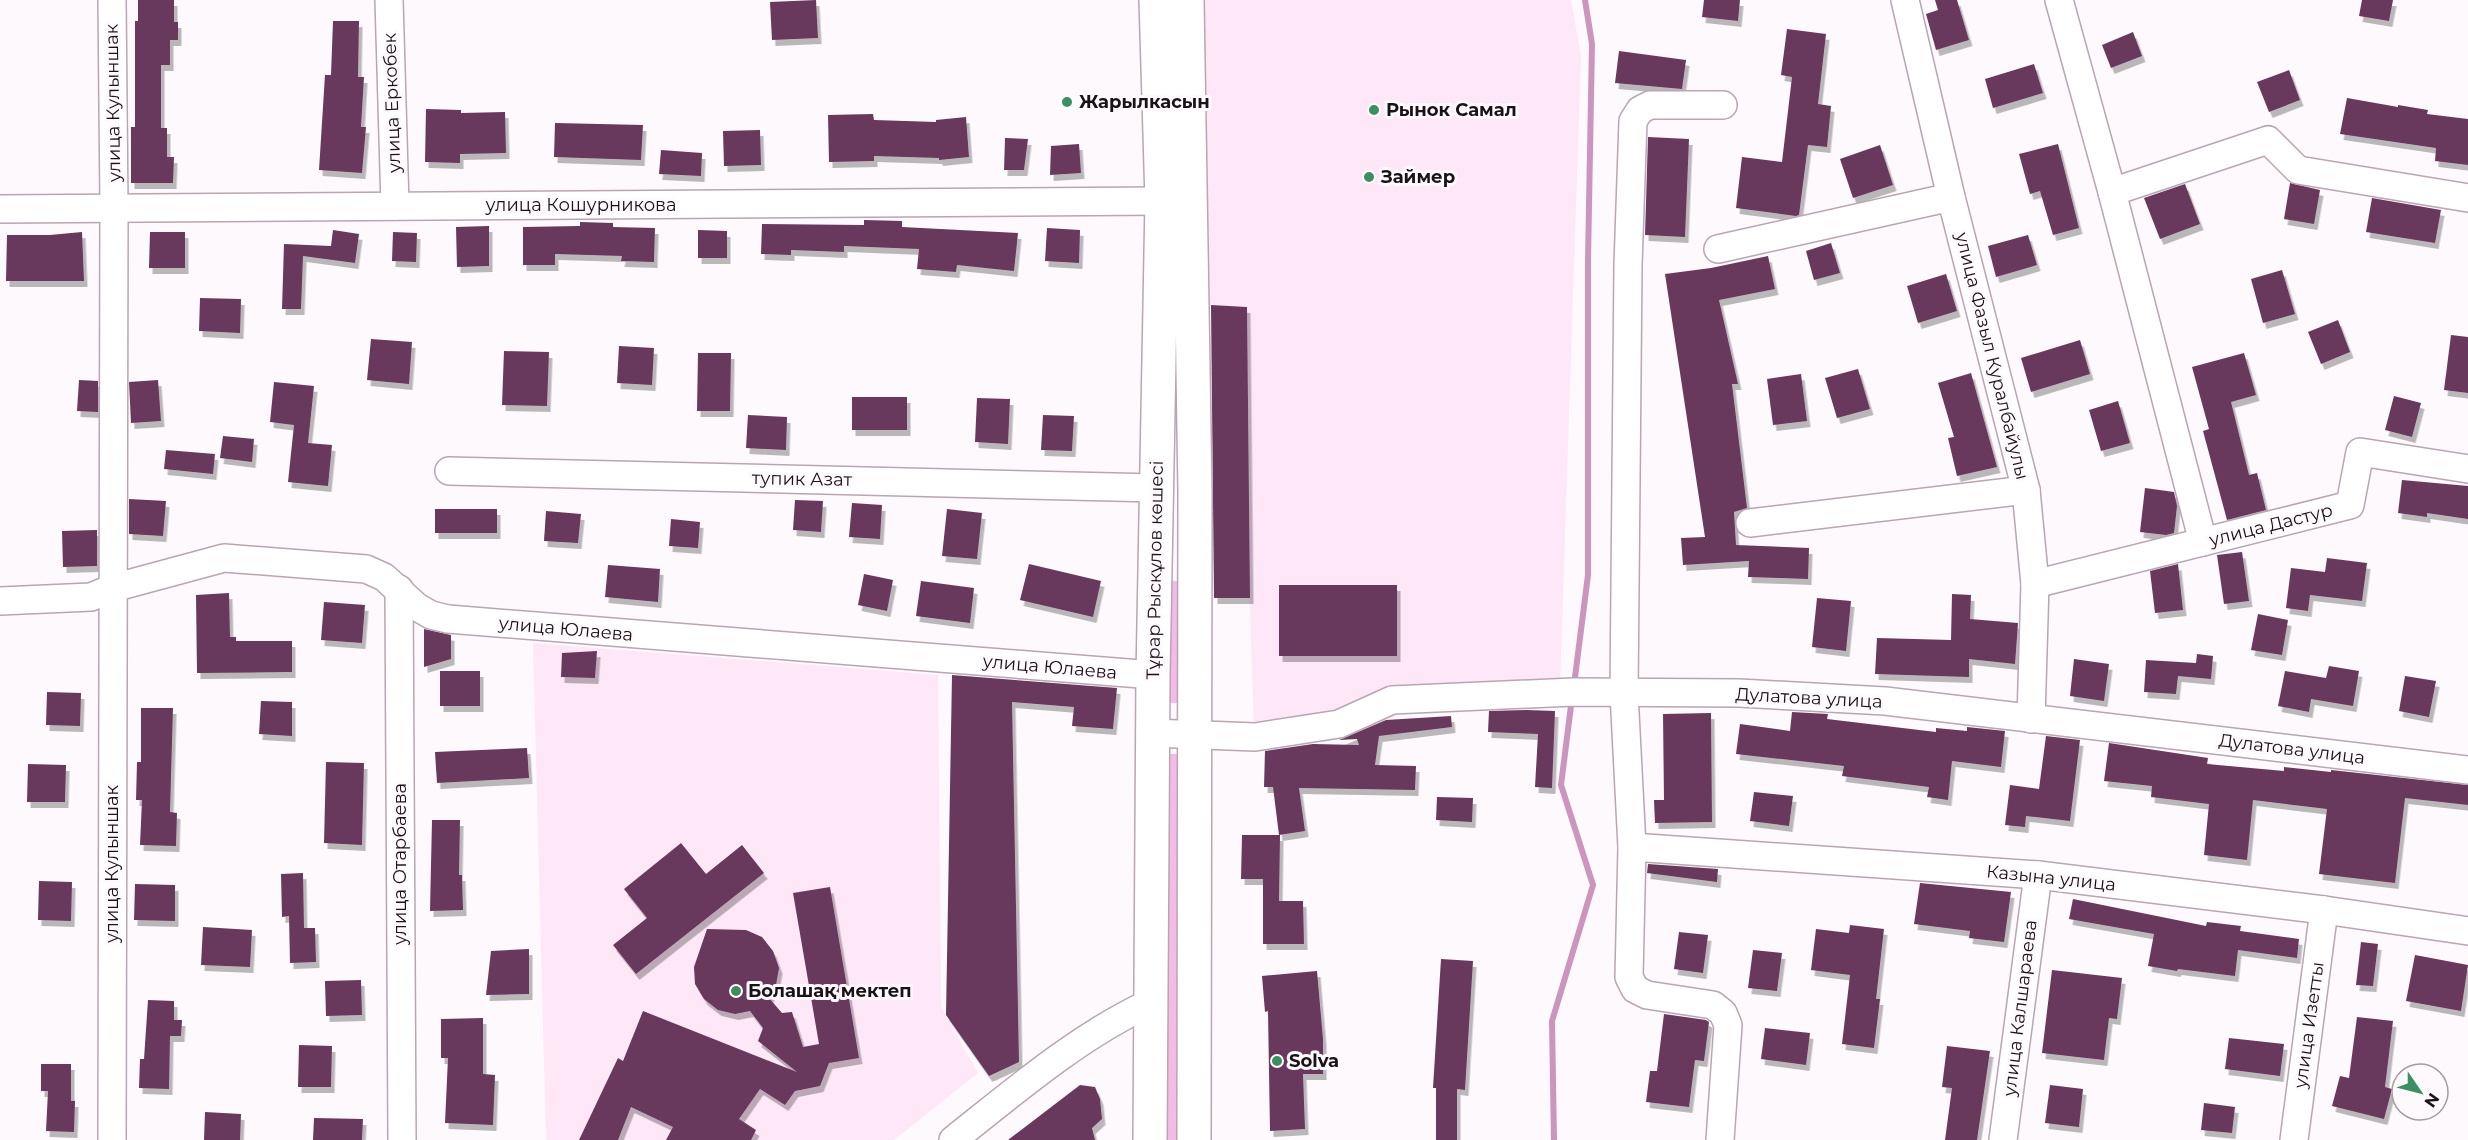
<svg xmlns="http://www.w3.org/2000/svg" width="2468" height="1140" viewBox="0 0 2468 1140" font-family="Montserrat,sans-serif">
<defs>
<filter id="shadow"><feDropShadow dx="3.5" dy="6" stdDeviation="0" flood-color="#0004"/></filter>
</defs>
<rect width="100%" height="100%" fill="#fef9fc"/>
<g fill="#fee7f7">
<polygon points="1204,0 1571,0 1581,56 1560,685 1382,697 1315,730 1254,730 1247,519 1247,307 1210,305"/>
<polygon points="533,643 938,675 941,1007 978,1073 894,1140 546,1140"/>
</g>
<g fill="#f4bbe5">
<rect x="1169" y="581" width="13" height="122"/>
<polygon points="1168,754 1182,754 1177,1140 1164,1140"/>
</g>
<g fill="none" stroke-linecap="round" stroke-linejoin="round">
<g stroke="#cc95bd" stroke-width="6">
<polyline points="1574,685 1588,575 1588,260 1592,44 1585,0"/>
<polyline points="1554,1140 1552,1021 1593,885 1561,785 1572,698"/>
</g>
</g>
<g fill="#69385d" filter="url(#shadow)">
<polygon points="138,0 174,0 174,22 178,22 178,40 170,40 170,65 161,65 161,128 167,128 167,157 174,157 173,183 131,183 131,127 135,127 135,21 138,21"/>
<polygon points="816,0 818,38 772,40 770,2"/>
<polygon points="1704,0 1740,0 1738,21 1702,17"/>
<polygon points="1935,0 1957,0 1969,40 1936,50 1926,14 1938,10"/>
<polygon points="2362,0 2393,0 2389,21 2359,16"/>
<polygon points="333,21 359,21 358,77 364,77 361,127 366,127 362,173 319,170 325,75 331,75"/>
<polygon points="1787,29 1826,34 1818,104 1831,106 1827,147 1808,145 1799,215 1796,216 1736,208 1742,157 1782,162 1792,77 1781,75"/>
<polygon points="2133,32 2142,56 2111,68 2102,45"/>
<polygon points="1619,51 1686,60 1682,89 1615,83"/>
<polygon points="2034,64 2043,93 1993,108 1985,79"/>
<polygon points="2289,70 2300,100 2269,112 2257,82"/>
<polygon points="2347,98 2398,107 2398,105 2428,110 2427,114 2468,119 2468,165 2435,161 2436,148 2340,134"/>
<polygon points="426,109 461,110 461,113 505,112 506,153 460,154 460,163 425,162"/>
<polygon points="873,114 874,120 936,122 936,120 966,117 969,157 939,160 939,158 874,156 874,161 829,162 828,115"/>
<polygon points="555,123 643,125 641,160 554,157"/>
<polygon points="760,130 761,165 724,166 723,131"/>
<polygon points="1648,137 1689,139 1685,237 1645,235"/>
<polygon points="1005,138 1028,139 1024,170 1004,170"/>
<polygon points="1079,144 1081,173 1050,175 1051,146"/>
<polygon points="2058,144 2079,228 2053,235 2040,191 2030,194 2019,154"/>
<polygon points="1880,145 1893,185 1853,198 1840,159"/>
<polygon points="661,150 702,153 701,176 659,174"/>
<polygon points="2290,183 2320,190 2314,224 2284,219"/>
<polygon points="2185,184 2200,224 2160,239 2144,198"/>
<polygon points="2372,198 2441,210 2435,243 2366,232"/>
<polygon points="864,220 902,221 902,227 1018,233 1014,271 957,265 956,272 917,269 919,249 844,246 844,252 791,250 791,255 761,254 762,224 864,225"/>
<polygon points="580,222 613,223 613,227 655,228 654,262 621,261 622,256 555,254 555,265 523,265 523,227 580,226"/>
<polygon points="489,226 489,266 457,267 456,227"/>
<polygon points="1047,228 1080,230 1079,263 1045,261"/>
<polygon points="333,230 359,234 355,263 303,256 301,309 282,309 284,244 331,246"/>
<polygon points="698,230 727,231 727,258 698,258"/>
<polygon points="82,232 84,281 6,281 7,235 50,235"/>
<polygon points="150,232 185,232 185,268 149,268"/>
<polygon points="393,232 417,233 416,262 392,261"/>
<polygon points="2028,235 2037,265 1996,277 1988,246"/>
<polygon points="1831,243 1840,273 1814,280 1806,251"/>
<polygon points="1768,256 1775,289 1719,300 1738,384 1732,384 1747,508 1734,512 1736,545 1809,548 1808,579 1748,577 1749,561 1683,565 1681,538 1705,537 1665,274 1711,268"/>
<polygon points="2282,270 2295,314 2263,323 2251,279"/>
<polygon points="1946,274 1957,311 1918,323 1907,286"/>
<polygon points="200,298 241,299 240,333 199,331"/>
<polygon points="1211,305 1247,307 1250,598 1214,598"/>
<polygon points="2338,320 2350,352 2321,364 2308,332"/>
<polygon points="2451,335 2468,337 2468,393 2444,390"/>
<polygon points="371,339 412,342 409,384 367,380"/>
<polygon points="2080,340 2090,374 2031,392 2021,358"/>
<polygon points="619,346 654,348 652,385 617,383"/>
<polygon points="504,351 549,352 547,406 502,405"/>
<polygon points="698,353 731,353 730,411 697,411"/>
<polygon points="2244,353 2256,395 2231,402 2249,475 2257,473 2266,510 2227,520 2203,431 2209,429 2192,367"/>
<polygon points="1858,369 1870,409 1837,418 1825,378"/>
<polygon points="1971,373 1997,467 1957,476 1948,438 1954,437 1938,383"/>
<polygon points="1801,374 1807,421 1773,425 1767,379"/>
<polygon points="79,380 98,381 98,412 77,411"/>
<polygon points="158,380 161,421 131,423 129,382"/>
<polygon points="274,382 314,386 308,443 332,445 328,486 288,482 294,425 270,422"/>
<polygon points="2394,396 2421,403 2412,437 2385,430"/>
<rect x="852" y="397" width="55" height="33"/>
<polygon points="977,398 1010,399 1008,444 975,442"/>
<polygon points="2118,401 2130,443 2101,451 2089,410"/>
<polygon points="748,415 787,417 786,450 746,448"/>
<polygon points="1043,415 1074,416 1072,451 1041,450"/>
<polygon points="223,436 254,439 252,462 220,458"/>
<polygon points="166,450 215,454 213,474 164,469"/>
<polygon points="2402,480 2468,486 2468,519 2427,513 2427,517 2398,513"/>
<polygon points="2145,488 2174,492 2177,506 2174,533 2166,535 2140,532"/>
<polygon points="129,499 166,501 163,536 129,534"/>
<polygon points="795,500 823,501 821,532 793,530"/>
<polygon points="852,503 882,505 880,539 849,537"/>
<rect x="435" y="509" width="62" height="24"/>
<polygon points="947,509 982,513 977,559 942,556"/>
<polygon points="546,511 581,514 578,543 544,541"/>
<polygon points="671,519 700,522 698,548 669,546"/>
<polygon points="97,530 97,566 63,567 62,531"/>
<polygon points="2242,552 2249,601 2224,604 2217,555"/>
<polygon points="2327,558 2367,563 2362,601 2310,595 2308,611 2286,608 2291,568 2325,572"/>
<polygon points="1029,564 1101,581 1093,617 1020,600"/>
<polygon points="2178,564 2183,610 2155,613 2150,571"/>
<polygon points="608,565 660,569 658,602 605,597"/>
<polygon points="864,574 893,580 887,611 858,605"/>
<polygon points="921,581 974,588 970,623 916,616"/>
<rect x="1279" y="585" width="118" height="71"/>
<polygon points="229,593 230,637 236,637 236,641 292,641 292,672 197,673 196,595"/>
<polygon points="1952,594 1971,595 1970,619 2018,623 2015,664 1969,659 1969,677 1875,674 1877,638 1951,640"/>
<polygon points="1817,598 1851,601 1846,651 1812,647"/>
<polygon points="324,602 365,605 362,643 321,640"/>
<polygon points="2258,614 2288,620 2282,655 2251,650"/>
<polygon points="424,629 451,635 451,659 424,667"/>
<polygon points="597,651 595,678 561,677 562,653"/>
<polygon points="2197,654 2213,656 2211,679 2178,676 2176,694 2144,692 2146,660 2196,663"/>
<polygon points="2074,659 2109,664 2104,701 2070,696"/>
<polygon points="2329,666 2359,671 2353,706 2311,699 2309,712 2278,706 2285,671 2326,678"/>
<rect x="440" y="671" width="40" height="35"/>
<polygon points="952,675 1117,688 1113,729 1072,726 1074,707 1012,702 1019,1062 989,1076 946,1015"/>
<polygon points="2405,676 2436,681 2429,717 2399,711"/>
<polygon points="47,692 81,693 80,726 46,725"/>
<polygon points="261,701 292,702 292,736 259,734"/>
<polygon points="141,708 173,708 170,812 177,813 176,846 140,845 142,800 136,800 137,762 141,762"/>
<polygon points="1527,710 1555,711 1552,788 1535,787 1538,734 1488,732 1489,711"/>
<polygon points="1792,712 1828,714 1827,719 1936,732 1936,728 1967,731 1967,727 2005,731 2001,767 1952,761 1948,800 1927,797 1929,787 1842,776 1844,766 1736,754 1740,724 1790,731"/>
<polygon points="1711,713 1712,822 1655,823 1654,800 1664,800 1663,714"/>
<polygon points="1451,716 1452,727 1379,736 1375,765 1416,766 1415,790 1299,788 1305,831 1279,835 1273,787 1264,787 1265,751 1313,744 1359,745 1357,739 1339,740 1386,720"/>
<polygon points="2046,736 2080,740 2070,821 2026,816 2025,827 2005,825 2010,785 2039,789"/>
<polygon points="2109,743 2208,758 2207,764 2284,771 2284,767 2331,772 2331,770 2468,785 2468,805 2405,798 2395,883 2319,874 2327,809 2253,800 2247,860 2204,855 2209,804 2151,797 2152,786 2104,781"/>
<polygon points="527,748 529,778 437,783 435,752"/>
<polygon points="326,762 364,763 362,845 324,843"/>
<polygon points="28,764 66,765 65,802 27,802"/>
<polygon points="1754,792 1793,796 1789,826 1750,821"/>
<polygon points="1437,797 1473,798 1472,822 1436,820"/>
<polygon points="432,820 460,820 459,875 462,875 463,910 430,911"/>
<polygon points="1242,835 1280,835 1279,901 1303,901 1304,944 1263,944 1263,879 1241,879"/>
<polygon points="681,843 706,874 742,845 764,873 636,974 613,945 647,918 624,889"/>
<polygon points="1648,864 1718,869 1717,882 1647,873"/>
<polygon points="303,873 304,928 315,928 316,962 290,963 289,916 282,917 281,874"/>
<polygon points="39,881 72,882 71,921 38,920"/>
<polygon points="1920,883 2011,892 2004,942 1969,938 1970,931 1914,924"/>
<polygon points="135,884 175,885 175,921 134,920"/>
<polygon points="830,887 859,1058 829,1063 820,1086 795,1091 785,1105 760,1089 739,1119 756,1130 751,1140 666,1140 673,1127 631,1107 618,1140 579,1140 618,1058 623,1061 643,1011 797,1072 758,1041 763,1028 750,1011 735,1014 718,1010 704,999 695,984 694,967 707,929 746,930 762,937 773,951 779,968 776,985 769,998 782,1013 792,1012 803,1047 819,1044 793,893"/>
<polygon points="2073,899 2206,926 2207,922 2241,926 2240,931 2299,939 2297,958 2238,950 2235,976 2178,969 2177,971 2148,966 2154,934 2069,919"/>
<polygon points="1850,925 1884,929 1876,999 1880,999 1874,1048 1842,1044 1850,975 1811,970 1816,929 1849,933"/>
<polygon points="203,927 252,930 250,967 201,965"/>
<polygon points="1679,932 1708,935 1703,973 1674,969"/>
<polygon points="2361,942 2378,944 2373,986 2356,985"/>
<polygon points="529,949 529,994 486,995 491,951"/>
<polygon points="1753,950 1782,953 1777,991 1748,988"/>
<polygon points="2415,955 2468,965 2461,1011 2406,1001"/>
<polygon points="1441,959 1473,961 1465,1090 1457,1089 1457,1140 1436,1140 1436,1088 1433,1088"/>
<polygon points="2052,970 2122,978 2117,1019 2109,1018 2104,1060 2042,1053"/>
<polygon points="1317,971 1323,1039 1323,1074 1303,1074 1305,1129 1270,1131 1268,1011 1265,1012 1262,976"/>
<polygon points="361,980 362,1015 326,1016 325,981"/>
<polygon points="148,1000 174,1001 174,1020 182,1020 181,1036 170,1036 169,1089 139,1088 140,1059 144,1059"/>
<polygon points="1664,1014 1706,1020 1709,1022 1704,1061 1695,1060 1689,1107 1646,1102 1650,1071 1657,1071"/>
<polygon points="2357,1017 2393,1021 2385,1087 2392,1089 2384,1119 2332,1106 2340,1076 2349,1078"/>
<polygon points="483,1018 483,1074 495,1075 493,1125 445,1123 448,1058 441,1058 441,1019"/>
<polygon points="1765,1028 1810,1033 1806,1065 1761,1059"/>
<polygon points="2229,1038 2284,1044 2280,1076 2225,1069"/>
<polygon points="299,1045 332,1046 331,1087 298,1087"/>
<polygon points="1947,1046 1990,1051 1977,1140 1945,1140 1952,1088 1942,1087"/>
<polygon points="41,1064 71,1064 71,1101 75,1101 74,1132 46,1131 48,1091 41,1091"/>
<polygon points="1080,1085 1095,1087 1100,1099 1102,1119 1092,1128 1095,1140 1008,1140"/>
<polygon points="2050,1085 2083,1089 2079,1127 2045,1123"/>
<polygon points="2204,1103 2235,1107 2232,1133 2201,1130"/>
<polygon points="205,1112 241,1114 240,1140 204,1140"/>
<polygon points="314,1118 363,1119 362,1140 313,1140"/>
</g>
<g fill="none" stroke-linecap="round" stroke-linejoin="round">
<g stroke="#b9a5b3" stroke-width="30">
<g id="minor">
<polyline points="112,0 114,207 112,1140"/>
<polyline points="389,0 395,206"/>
<polyline points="1905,0 1951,197 2026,490 2035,584 2031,719"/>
<polyline points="2059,0 2112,192 2203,542"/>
<polyline points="2112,192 2268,140 2298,170 2468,198"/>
<polyline points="0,209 1162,201"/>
<polyline points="1718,249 1951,197"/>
<polyline points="449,471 1156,488"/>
<polyline points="1750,523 2026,490"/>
<polyline points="2035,584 2350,505 2360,452 2468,469"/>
<polyline points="399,589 402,1140"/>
<polyline points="0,601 91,597 113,588 224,558 366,569 384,577 417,607 431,615 448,619 1153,675"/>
<polyline points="1152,733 1255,737 1339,724 1392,700 1573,692 1739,693 1885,701 2468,770"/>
<polyline points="1632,847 2038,875 2324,910 2468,931"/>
<path d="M953,1140c62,-49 124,-103 197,-137"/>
<polyline points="1720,1140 1728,1025 1723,1013 1713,1005 1647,995 1635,989 1629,977 1632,847 1624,693 1628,265 1633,121 1640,110 1650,105 1723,105"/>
<polyline points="2003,1140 2038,875"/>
<polyline points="2294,1140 2324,910"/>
</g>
</g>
<g stroke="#b9a5b3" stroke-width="36">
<g id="major">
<polyline points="1187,0 1195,492 1194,1140"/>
<polyline points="1150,1140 1153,675 1162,201 1156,0"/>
</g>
</g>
<use href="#minor" stroke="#fff" stroke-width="27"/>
<use href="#major" stroke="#fff" stroke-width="33"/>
</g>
<g fill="#3c8f61" stroke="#fef9fc" stroke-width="2">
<circle cx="1067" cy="102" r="6"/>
<circle cx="1374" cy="110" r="6"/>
<circle cx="1369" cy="177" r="6"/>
<circle cx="736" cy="991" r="6"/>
<circle cx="1277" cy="1061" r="6"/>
</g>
<g text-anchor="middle" stroke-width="6" stroke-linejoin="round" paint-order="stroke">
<g font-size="18" font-weight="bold" fill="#191217" stroke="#fef9fc" text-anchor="start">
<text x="1079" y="108">Жарылкасын</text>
<text x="1386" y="116">Рынок Самал</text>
<text x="1381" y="183">Займер</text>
<text x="748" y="997">Болашақ мектеп</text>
<text x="1289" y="1067">Solva</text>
</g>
<g font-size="18" fill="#191217" stroke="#fef9fc">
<text transform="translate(113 103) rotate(-91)" y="6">улица Кулыншак</text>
<text transform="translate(392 103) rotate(-92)" y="6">улица Еркобек</text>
<text x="581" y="211">улица Кошурникова</text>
<text transform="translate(1992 356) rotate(76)" y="6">улица Фазыл Куралбайулы</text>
<text transform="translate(802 479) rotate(1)" y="6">тупик Азат</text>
<text transform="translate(2271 525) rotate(-14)" y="6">улица Дастур</text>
<text transform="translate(1155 570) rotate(-89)" y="6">Тұрар Рыскұлов көшесі</text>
<text transform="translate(566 629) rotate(5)" y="6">улица Юлаева</text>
<text transform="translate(1050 667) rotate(5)" y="6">улица Юлаева</text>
<text transform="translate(1809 698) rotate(3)" y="6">Дулатова улица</text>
<text transform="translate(2292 749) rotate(7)" y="6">Дулатова улица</text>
<text transform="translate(112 864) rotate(-90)" y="6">улица Кулыншак</text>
<text transform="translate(400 864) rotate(-90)" y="6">улица Отарбаева</text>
<text transform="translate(2051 878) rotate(6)" y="6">Казына улица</text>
<text transform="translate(2020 1008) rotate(-83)" y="6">улица Калшараева</text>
<text transform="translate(2309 1025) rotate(-82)" y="6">улица Изетты</text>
</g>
</g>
<g transform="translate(2420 1092) rotate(125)"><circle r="28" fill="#fef9fc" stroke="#a29da0" stroke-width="1.5"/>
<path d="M0-4.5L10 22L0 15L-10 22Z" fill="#3c8f61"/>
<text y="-9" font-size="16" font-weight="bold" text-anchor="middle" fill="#191217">N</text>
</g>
</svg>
